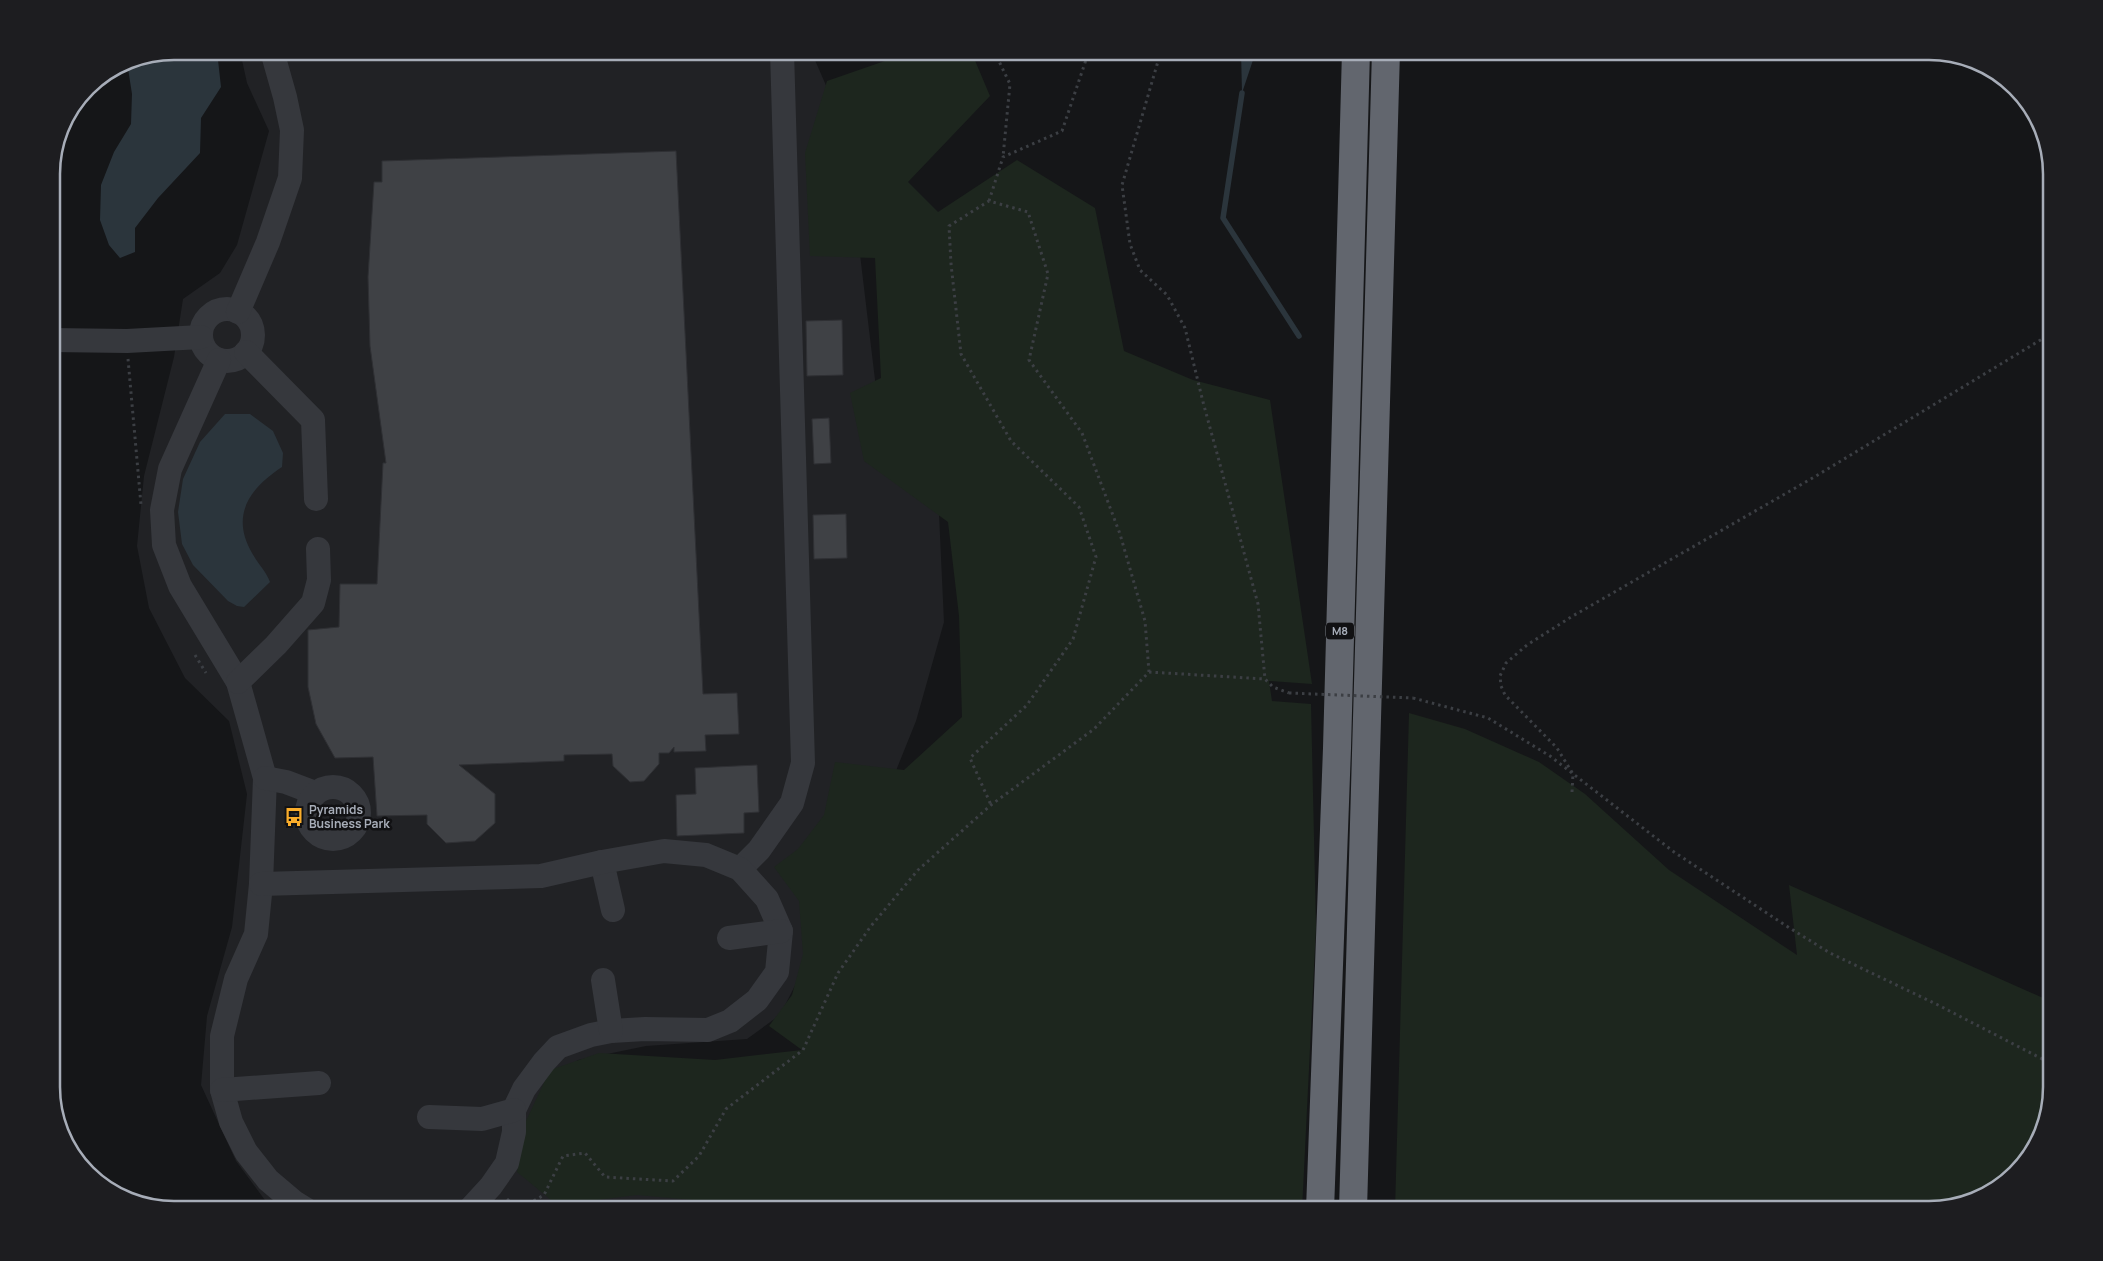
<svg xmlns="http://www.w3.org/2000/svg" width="2103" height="1261" viewBox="0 0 2103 1261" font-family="Manrope,sans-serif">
<rect width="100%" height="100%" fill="#151618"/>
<polygon fill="#212225" points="240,51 811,51 845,129 876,388 938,492 944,622 916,721 850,885 809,958 780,1015 747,1039 646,1046 578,1060 553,1080 682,1194 732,1210 276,1210 270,1207 236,1161 201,1085 207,1016 232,927 247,794 229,721 185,678 149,608 137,546 144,476 174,357 183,299 220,273 237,245 269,131 247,83"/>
<g fill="#1d261e">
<polygon points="926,51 971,51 990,96 908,182 938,212 1017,160 1095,208 1124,351 1193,380 1270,400 1312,684 1269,681 1272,701 1311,704 1316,927 1302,1210 747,1210 726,1203 637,1195 557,1205 517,1172 525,1123 550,1070 599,1053 715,1060 802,1050 769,1026 792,995 803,954 799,901 774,867 798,849 824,815 835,762 904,770 962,717 959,616 948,522 864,461 850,393 881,378 875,258 810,256 805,153 827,81 902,55"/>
<polygon points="1409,713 1465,729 1539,762 1585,794 1669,870 1797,955 1789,885 2052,1002 2052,1087 2035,1149 1991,1193 1929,1210 1395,1210"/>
</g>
<g fill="#2b353c">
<polygon points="174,51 218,60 221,87 201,118 200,153 158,198 135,228 135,252 120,258 109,245 100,220 101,185 114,152 131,124 132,94 127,62"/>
<polygon points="1241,51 1256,51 1242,93"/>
<path d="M225,414h25l23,17 10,22 -1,14c-32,21 -52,48 -30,86 6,11 14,18 18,29l-26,25 -7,-1 -9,-5 -35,-36 -11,-21 -4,-32 5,-33 17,-37z"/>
</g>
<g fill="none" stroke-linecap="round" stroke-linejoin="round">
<polyline stroke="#2b353c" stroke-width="5.5" points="1242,93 1223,218 1299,336"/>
</g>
<g fill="#3f4145" stroke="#2f3034">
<polygon points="676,151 703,694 737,693 739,734 705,735 706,751 674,752 674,747 669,753 659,753 659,764 644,781 630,782 613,766 612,754 564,755 564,761 459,765 495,794 495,823 475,841 446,843 427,824 427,815 377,816 373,757 335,758 316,724 308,687 308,630 339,627 340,584 377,584 383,463 386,463 370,346 368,277 374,182 382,182 382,161"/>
<polygon points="842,320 843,375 807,376 806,321"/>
<polygon points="829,418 831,463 814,464 812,419"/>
<polygon points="846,514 847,558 814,559 813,515"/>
<polygon points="757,765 759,812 744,813 744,833 677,836 676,795 696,794 695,768"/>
</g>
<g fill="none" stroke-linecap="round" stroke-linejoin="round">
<g stroke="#3c3f44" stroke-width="3" stroke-dasharray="2.5 4" stroke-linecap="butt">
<polyline points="994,51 1010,84 1003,157"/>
<polyline points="1161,51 1122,185 1130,244 1140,270 1167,295 1185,328 1203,402 1258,604 1265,679 1273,687 1289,693"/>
<polyline points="989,201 1003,157 1062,131 1089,51"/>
<polyline points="128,359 141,505"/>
<polyline points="195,655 206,673"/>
<polyline points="1149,672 1265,679"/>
<polyline points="1413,698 1488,718 1550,756 1674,852 1788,927 1830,953 1938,1005 2052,1064"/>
<polyline points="1572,792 1573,774 1557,748 1505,695 1501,686 1500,676 1506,663 1527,645 1571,617 1816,476 2052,333"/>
<polyline points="507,1199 519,1209 544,1195 563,1156 585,1153 605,1177 673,1181 699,1156 726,1109 803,1050 838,973 871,926 918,870 991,805 1094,729 1149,672 1145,621 1120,534 1082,433 1029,360 1048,274 1028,212 989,201 949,226 951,264 961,354 1011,441 1079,507 1096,557 1073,639 1027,705 970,758 991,805"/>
</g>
<g stroke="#36383d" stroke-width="24">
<circle cx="227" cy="335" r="26"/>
<polyline points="238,312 268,242 290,178 292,130 285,97 272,51"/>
<polyline points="51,340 127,341 201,337"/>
<polyline points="246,352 313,420 316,499"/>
<polyline points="219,360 170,469 162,510 164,545 180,586 238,682 265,778 261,884 256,934 236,979 222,1036 222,1090 231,1122 246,1152 268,1180 294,1202 307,1210"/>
<polyline points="238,682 276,645 313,603 319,580 318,549"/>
<polyline points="265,778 286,782 315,793"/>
<circle cx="333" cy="813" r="26"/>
<polyline points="602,862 613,910"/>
<polyline points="740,869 759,850 792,803 803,763 782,51"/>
<polyline points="261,884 541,876 602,862 664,851 706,855 740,869 767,899 781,931 777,972 757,1000 730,1021 708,1030 645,1029 611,1031 591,1035 558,1047 544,1062 524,1089 514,1110 514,1132 507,1163 491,1186 469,1210"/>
<polyline points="729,938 781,931"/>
<polyline points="603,980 611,1031"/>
<polyline points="222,1090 319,1083"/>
<polyline points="429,1117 482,1119 514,1110"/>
</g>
<g stroke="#62666e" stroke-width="28">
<polyline points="1320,1210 1337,748 1356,51"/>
<polyline points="1353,1210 1386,51"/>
</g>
<polyline stroke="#3c3f44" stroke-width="3" stroke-dasharray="2.5 4" stroke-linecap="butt" points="1289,693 1413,698"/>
</g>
<defs>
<g id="bus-bare" transform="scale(1.5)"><path d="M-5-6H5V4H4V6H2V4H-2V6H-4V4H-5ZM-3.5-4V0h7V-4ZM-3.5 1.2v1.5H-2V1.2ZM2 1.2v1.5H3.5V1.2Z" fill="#faad2b" stroke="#111113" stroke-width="2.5" paint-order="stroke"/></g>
</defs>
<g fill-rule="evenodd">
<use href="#bus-bare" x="294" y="817"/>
</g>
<g text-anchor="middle" stroke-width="5" stroke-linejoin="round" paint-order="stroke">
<rect fill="#111113" stroke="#7a7e86" stroke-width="1" x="1326" y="622.5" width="28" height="17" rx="4"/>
<g font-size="11" font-weight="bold" fill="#a7adb8">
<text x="1340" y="635">M8</text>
</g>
<g font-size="12" font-weight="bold" fill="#a7adb8" stroke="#111113" text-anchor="start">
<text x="309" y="814">Pyramids<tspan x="309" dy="14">Business Park</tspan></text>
</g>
</g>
<path d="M0 0H2103V1261H0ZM174 60H1929A114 114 0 0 1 2043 174V1087A114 114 0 0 1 1929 1201H174A114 114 0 0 1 60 1087V174A114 114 0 0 1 174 60Z" fill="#1d1d20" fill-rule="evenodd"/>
<path fill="none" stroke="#a7adb8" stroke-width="2.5" d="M174 60H1929A114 114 0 0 1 2043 174V1087A114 114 0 0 1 1929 1201H174A114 114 0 0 1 60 1087V174A114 114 0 0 1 174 60Z"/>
</svg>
